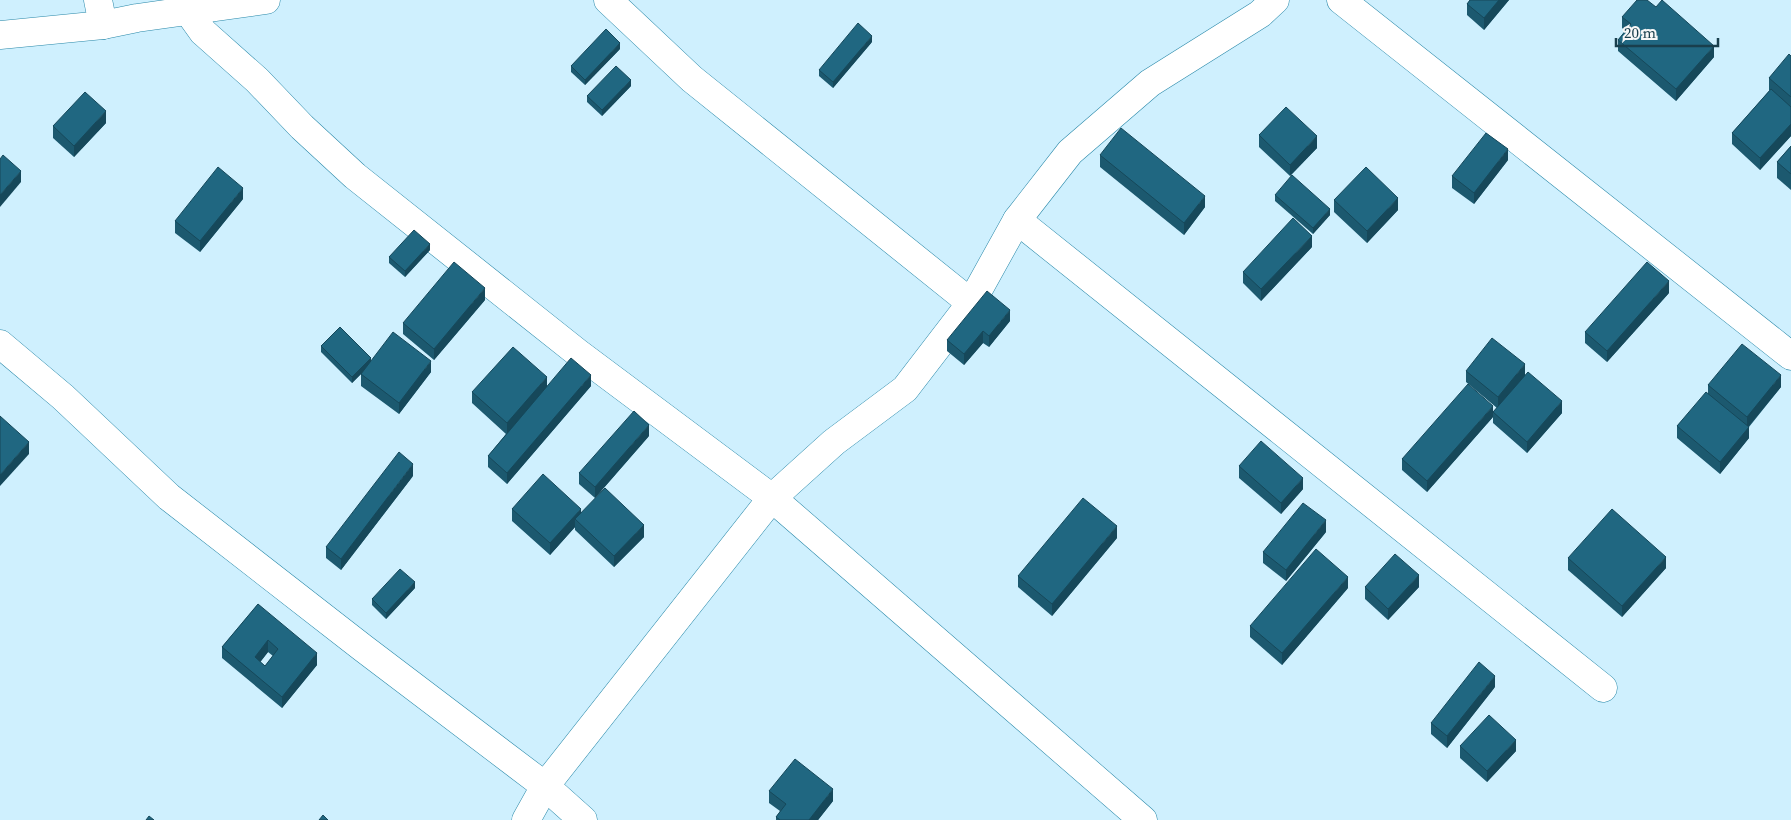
<svg xmlns="http://www.w3.org/2000/svg" width="1791" height="820" viewBox="0 0 1791 820" font-family="'Source Serif 4',serif">
<rect width="100%" height="100%" fill="#cff0fe"/>
<g fill="none" stroke-linecap="round" stroke-linejoin="round">
<g stroke="#2888a9" stroke-width="29">
<g id="street">
<polyline points="98,0 103,25"/>
<polyline points="608,0 692,79 971,303 1017,220 1070,152 1150,83 1260,14 1275,0"/>
<polyline points="1341,0 1791,356"/>
<polyline points="188,11 203,32 257,80 302,127 355,176 578,353 772,498 1143,820"/>
<polyline points="0,35 103,25 137,18 266,0"/>
<polyline points="1017,220 1603,688"/>
<polyline points="0,344 63,397 169,497 363,648 545,786 583,820"/>
<polyline points="526,820 545,786 772,498 834,442 905,389 971,303"/>
</g>
</g>
<use href="#street" stroke="#fff" stroke-width="28"/>
</g>
<g fill="#1c596f" fill-rule="evenodd">
<polygon points="1470,0 1509,0 1484,30 1467,15 1467,4"/>
<polygon points="1622,17 1714,57 1676,101 1618,51 1618,40 1626,31 1622,28"/>
<polygon points="872,42 833,88 819,76 819,70"/>
<polygon points="620,49 585,85 571,72 571,66"/>
<polygon points="1791,56 1791,136 1760,170 1732,144 1732,133 1770,90 1769,90 1769,78"/>
<polygon points="631,86 602,116 587,102 587,96"/>
<polygon points="106,123 74,157 53,138 53,126"/>
<polygon points="1259,135 1317,148 1290,176 1259,147"/>
<polygon points="1791,146 1791,190 1777,178 1777,162"/>
<polygon points="1100,155 1205,207 1184,235 1100,167"/>
<polygon points="1508,160 1474,204 1452,188 1452,176"/>
<polygon points="1275,195 1330,215 1313,234 1275,201"/>
<polygon points="243,199 200,252 175,233 175,221"/>
<polygon points="1334,200 1398,210 1367,243 1334,212"/>
<polygon points="1312,247 1261,301 1243,283 1243,272"/>
<polygon points="430,250 405,277 389,263 389,257"/>
<polygon points="1669,293 1607,362 1585,343 1585,332"/>
<polygon points="485,300 434,360 403,334 403,323"/>
<polygon points="1010,321 989,347 983,343 964,365 947,351 947,340"/>
<polygon points="321,346 371,361 431,372 399,414 361,386 361,374 363,372 352,383 321,352"/>
<polygon points="1466,371 1525,375 1562,413 1527,453 1493,423 1493,412 1497,408 1466,382"/>
<polygon points="1708,385 1781,387 1749,427 1749,438 1720,474 1677,438 1677,426 1708,393"/>
<polygon points="547,386 591,386 507,484 488,467 488,456 506,434 472,403 472,392"/>
<polygon points="1493,417 1427,492 1402,470 1402,459"/>
<polygon points="649,436 595,498 579,484 579,473"/>
<polygon points="1239,466 1303,489 1281,514 1239,478"/>
<polygon points="413,476 341,570 326,558 326,547"/>
<polygon points="512,509 581,512 644,537 614,567 575,530 575,527 550,555 512,521"/>
<polygon points="1326,532 1286,581 1263,563 1263,552"/>
<polygon points="1117,538 1052,616 1018,587 1018,576"/>
<polygon points="1568,558 1666,568 1622,617 1568,570"/>
<polygon points="1365,587 1419,587 1388,620 1365,599"/>
<polygon points="415,588 386,619 372,605 372,599"/>
<polygon points="1348,588 1282,665 1250,637 1250,626"/>
<path d="M258,604l59,61 -35,43 -60,-50v-11zM268,652l5,4 -8,10 -5,-4z"/>
<polygon points="1495,687 1447,748 1431,734 1431,723"/>
<polygon points="1460,746 1516,751 1487,782 1460,758"/>
<polygon points="769,791 833,801 818,820 776,820 776,817 780,811 769,803"/>
</g>
<g fill="#16485a">
<polygon points="1499,0 1509,0 1484,30 1484,18"/>
<polygon points="872,36 872,42 833,88 833,82"/>
<polygon points="620,43 620,49 585,85 585,80"/>
<polygon points="1714,46 1714,57 1676,101 1676,89"/>
<polygon points="631,80 631,86 602,116 602,110"/>
<polygon points="106,111 106,123 74,157 74,146"/>
<polygon points="1791,124 1791,136 1760,170 1760,158"/>
<polygon points="1317,136 1317,148 1290,176 1290,165"/>
<polygon points="1508,149 1508,160 1474,204 1474,193"/>
<polygon points="21,171 21,182 0,207 0,195"/>
<polygon points="243,188 243,199 200,252 200,241"/>
<polygon points="1205,196 1205,207 1184,235 1184,223"/>
<polygon points="1398,198 1398,210 1367,243 1367,231"/>
<polygon points="1330,209 1330,215 1313,234 1313,228"/>
<polygon points="1312,236 1312,247 1261,301 1261,289"/>
<polygon points="430,244 430,250 405,277 405,271"/>
<polygon points="1669,281 1669,293 1607,362 1607,351"/>
<polygon points="485,288 485,300 434,360 434,349"/>
<polygon points="1010,310 1010,321 989,347 989,336"/>
<polygon points="983,331 983,343 964,365 964,354"/>
<polygon points="371,358 371,364 352,383 352,377"/>
<polygon points="431,361 431,372 399,414 399,403"/>
<polygon points="1525,364 1525,375 1498,409 1498,397"/>
<polygon points="591,375 591,386 507,484 507,473"/>
<polygon points="1781,375 1781,387 1747,428 1747,417"/>
<polygon points="547,377 547,389 507,434 507,423"/>
<polygon points="1562,401 1562,413 1527,453 1527,442"/>
<polygon points="1493,406 1493,417 1427,492 1427,481"/>
<polygon points="649,425 649,436 595,498 595,487"/>
<polygon points="1749,427 1749,438 1720,474 1720,462"/>
<polygon points="29,442 29,454 0,486 0,475"/>
<polygon points="413,464 413,476 341,570 341,559"/>
<polygon points="1303,478 1303,489 1281,514 1281,503"/>
<polygon points="581,509 581,520 575,519 575,527 550,555 550,543"/>
<polygon points="1326,520 1326,532 1286,581 1286,570"/>
<polygon points="644,525 644,537 614,567 614,556"/>
<polygon points="1117,526 1117,538 1052,616 1052,604"/>
<polygon points="1666,557 1666,568 1622,617 1622,606"/>
<polygon points="1419,575 1419,587 1388,620 1388,609"/>
<polygon points="1348,577 1348,588 1282,665 1282,653"/>
<polygon points="415,582 415,588 386,619 386,613"/>
<polygon points="268,640 268,652 255,669 255,657"/>
<polygon points="317,653 317,665 282,708 282,697"/>
<polygon points="1495,676 1495,687 1447,748 1447,736"/>
<polygon points="1516,740 1516,751 1487,782 1487,771"/>
<polygon points="833,789 833,801 818,820 809,820"/>
</g>
<g fill="#206781" stroke="#16485a" fill-rule="evenodd">
<polygon points="1470,0 1499,0 1484,18 1467,4"/>
<polygon points="1637,0 1647,0 1656,7 1662,0 1714,46 1676,89 1618,40 1631,24 1622,17"/>
<polygon points="858,23 872,36 833,82 819,70"/>
<polygon points="606,29 620,43 585,80 571,66"/>
<polygon points="1789,54 1791,56 1791,97 1769,78"/>
<polygon points="616,66 631,80 602,110 587,96"/>
<polygon points="1771,89 1791,107 1791,124 1760,158 1732,133"/>
<polygon points="85,92 106,111 74,146 53,126"/>
<polygon points="1286,107 1317,136 1290,165 1259,135"/>
<polygon points="1121,128 1205,196 1184,223 1100,155"/>
<polygon points="1486,133 1508,149 1474,193 1452,176"/>
<polygon points="1791,146 1791,174 1777,162"/>
<polygon points="3,155 21,171 0,195 0,159"/>
<polygon points="218,167 243,188 200,241 175,221"/>
<polygon points="1366,167 1398,198 1367,231 1334,200"/>
<polygon points="1292,175 1330,209 1313,228 1275,195"/>
<polygon points="1293,218 1312,236 1261,289 1243,272"/>
<polygon points="414,230 430,244 405,271 389,257"/>
<polygon points="454,262 485,288 434,349 403,323"/>
<polygon points="1647,262 1669,281 1607,351 1585,332"/>
<polygon points="987,291 1010,310 989,336 983,331 964,354 947,340"/>
<polygon points="340,327 371,358 352,377 321,346"/>
<polygon points="393,332 431,361 399,403 361,374"/>
<polygon points="1492,338 1525,364 1498,397 1466,371"/>
<polygon points="1742,344 1781,375 1747,417 1708,385"/>
<polygon points="513,347 547,377 507,423 472,392"/>
<polygon points="571,358 591,375 507,473 488,456"/>
<polygon points="1528,372 1562,401 1527,442 1493,412"/>
<polygon points="1468,384 1493,406 1427,481 1402,459"/>
<polygon points="1706,392 1749,427 1720,462 1677,426"/>
<polygon points="634,411 649,425 595,487 579,473"/>
<polygon points="0,416 29,442 0,475"/>
<polygon points="1261,441 1303,478 1281,503 1239,466"/>
<polygon points="399,452 413,464 341,559 326,547"/>
<polygon points="543,474 581,509 550,543 512,509"/>
<polygon points="605,488 644,525 614,556 575,519"/>
<polygon points="1083,498 1117,526 1052,604 1018,576"/>
<polygon points="1303,503 1326,520 1286,570 1263,552"/>
<polygon points="1612,509 1666,557 1622,606 1568,558"/>
<polygon points="1316,549 1348,577 1282,653 1250,626"/>
<polygon points="1395,554 1419,575 1388,609 1365,587"/>
<polygon points="400,569 415,582 386,613 372,599"/>
<path d="M258,604l59,49 -35,44 -60,-50zM268,640l10,9 -13,17 -10,-9z"/>
<polygon points="1479,662 1495,676 1447,736 1431,723"/>
<polygon points="1489,715 1516,740 1487,771 1460,746"/>
<polygon points="795,759 833,789 809,820 780,820 776,817 786,804 769,791"/>
<polygon points="323,815 328,820 319,820"/>
<polygon points="149,816 154,820 146,820"/>
</g>
<path d="M1616 38v8h102v-8" fill="none" stroke="#193f4d" stroke-width="2.5"/>
<text x="1624" y="38" font-size="15" fill="#193f4d" stroke="#f7f7f7" stroke-width="4" paint-order="stroke">20 m</text>
</svg>
